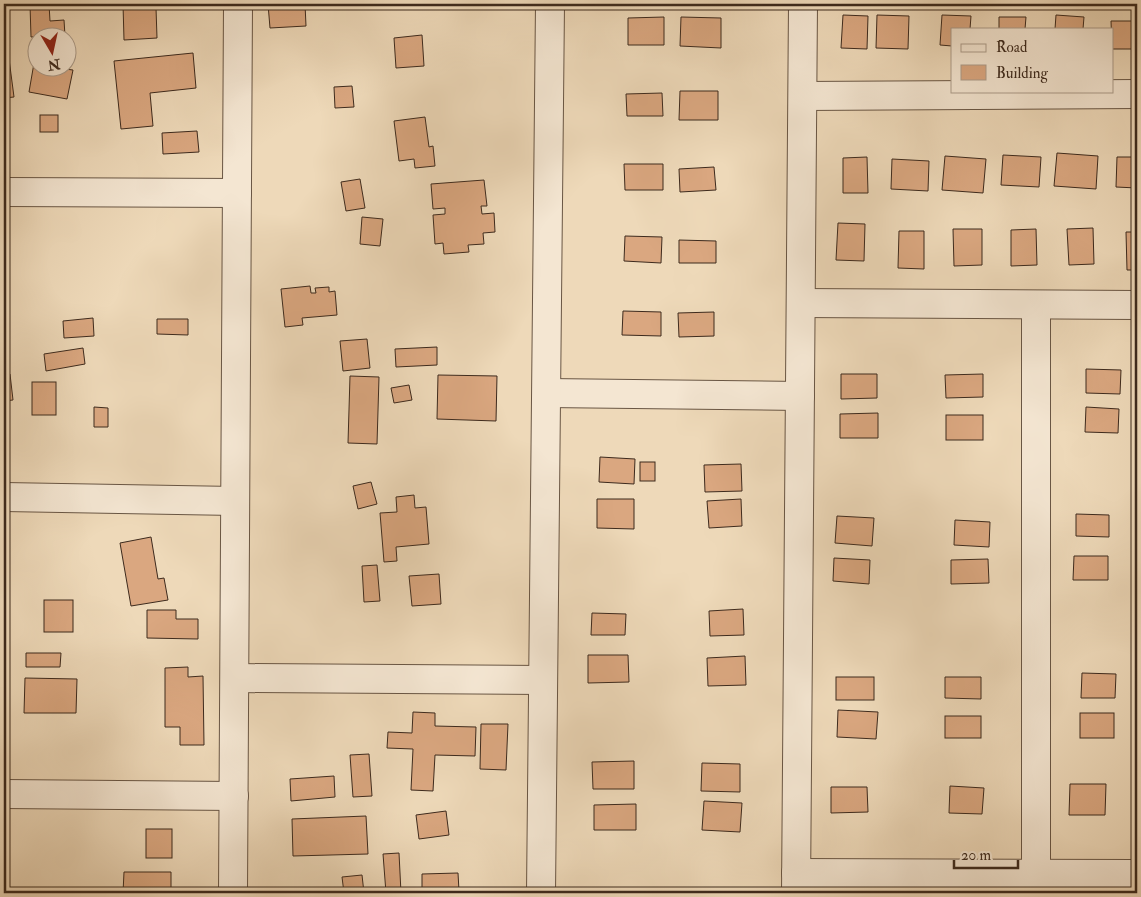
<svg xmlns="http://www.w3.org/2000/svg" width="1141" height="897" viewBox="0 0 1141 897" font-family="'IM FELL Double Pica',serif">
<rect width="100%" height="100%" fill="#eed9b9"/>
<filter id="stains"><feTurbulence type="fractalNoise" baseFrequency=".004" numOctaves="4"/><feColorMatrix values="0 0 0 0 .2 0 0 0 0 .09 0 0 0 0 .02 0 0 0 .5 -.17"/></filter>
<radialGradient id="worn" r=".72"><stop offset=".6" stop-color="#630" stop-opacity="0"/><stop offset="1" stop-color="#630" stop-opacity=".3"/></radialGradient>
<g fill="#daa780" stroke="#3d2a1d">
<polygon points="49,4 50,21 64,20 65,36 31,37 30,5"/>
<polygon points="123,4 144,4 144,8 156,8 157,38 124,40"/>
<polygon points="268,4 305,4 306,26 270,28"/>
<polygon points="843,15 868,16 867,49 841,48"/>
<polygon points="877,15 909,16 908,49 876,48"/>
<polygon points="942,15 971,16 970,29 952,29 952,46 940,45"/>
<polygon points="1056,15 1084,17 1083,29 1055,29"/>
<polygon points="664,17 664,45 628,45 628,18"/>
<polygon points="681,17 721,18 721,48 680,46"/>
<polygon points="999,17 1026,17 1025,29 999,29"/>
<polygon points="1111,21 1137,21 1137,49 1112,49"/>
<polygon points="422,35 424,66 396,68 394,38"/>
<polygon points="193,53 196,88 150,93 153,126 121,129 114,61"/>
<polygon points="9,59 14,97 4,98 4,60"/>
<polygon points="34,63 38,64 38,68 57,68 73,70 67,99 29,92"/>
<polygon points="352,86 354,107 335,108 334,87"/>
<polygon points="680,91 718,91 718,120 679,120"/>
<polygon points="662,93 663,116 627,116 626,94"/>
<rect x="40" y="115" width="18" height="17"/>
<polygon points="425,117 429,147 433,146 435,166 415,168 414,159 399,161 394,121"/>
<polygon points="197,131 199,152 163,154 162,133"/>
<polygon points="1057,153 1098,156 1096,189 1054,186"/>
<polygon points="1003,155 1041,157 1039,187 1001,185"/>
<polygon points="945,156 986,159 983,193 942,190"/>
<polygon points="867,157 868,193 843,193 843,158"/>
<polygon points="1117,157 1137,157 1137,188 1116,187"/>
<polygon points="892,159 929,161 928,191 891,189"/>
<polygon points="624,164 663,164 663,190 625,190"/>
<polygon points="714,167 716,190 680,192 679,169"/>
<polygon points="360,179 365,208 346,211 341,182"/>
<polygon points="484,180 487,206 481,206 482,214 494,213 495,232 483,233 484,244 468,245 469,252 444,254 443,243 435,244 433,215 445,214 445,208 433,209 431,184"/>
<polygon points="362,217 383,219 380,246 360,244"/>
<polygon points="838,223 865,224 864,261 836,260"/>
<polygon points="1093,228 1094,264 1069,265 1067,229"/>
<polygon points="953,229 982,229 982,265 954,266"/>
<polygon points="1036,229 1037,265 1011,266 1011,230"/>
<polygon points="899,231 924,231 924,269 898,268"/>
<polygon points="1126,232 1137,232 1137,270 1127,270"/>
<polygon points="625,236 662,237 661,263 624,261"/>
<polygon points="679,240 716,241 716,263 679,263"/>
<polygon points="7,267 9,291 4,291 4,268"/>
<polygon points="310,286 311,293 316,293 315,288 329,287 329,292 335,291 337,315 302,318 303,325 285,327 281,289"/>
<polygon points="623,311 661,312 661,336 622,335"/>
<polygon points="714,312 714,336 679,337 678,313"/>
<polygon points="93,318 94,336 64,338 63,321"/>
<polygon points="157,319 188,319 188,335 157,334"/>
<polygon points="367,339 370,368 343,371 340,341"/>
<polygon points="437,347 437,365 396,367 395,349"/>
<polygon points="83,348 85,364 46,371 44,354"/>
<polygon points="1086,369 1121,370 1120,394 1086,393"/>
<polygon points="4,374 10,374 13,400 4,401"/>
<polygon points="841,374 877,374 877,398 841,399"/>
<polygon points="983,374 983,397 946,398 945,375"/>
<polygon points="438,375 497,376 496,421 437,419"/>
<polygon points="350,376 379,377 377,444 348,443"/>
<rect x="32" y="382" width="24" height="33"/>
<polygon points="409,385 412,400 394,403 391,388"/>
<polygon points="94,407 108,408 108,427 94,427"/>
<polygon points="1086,407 1119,409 1118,433 1085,432"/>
<polygon points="878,413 878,438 840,438 840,414"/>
<rect x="946" y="415" width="37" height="25"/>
<polygon points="600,457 635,459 634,484 599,482"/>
<rect x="640" y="462" width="15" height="19"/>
<polygon points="741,464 742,491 705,492 704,465"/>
<polygon points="371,482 377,504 358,509 353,486"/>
<polygon points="414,495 415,508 426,507 429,544 396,547 397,561 384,562 380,513 397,512 396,497"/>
<polygon points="597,499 634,499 634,529 597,528"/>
<polygon points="741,499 742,526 709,528 707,501"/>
<polygon points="1076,514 1109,515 1109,537 1076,536"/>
<polygon points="837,516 874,518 872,546 835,543"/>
<polygon points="955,520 990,522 989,547 954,545"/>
<polygon points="151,537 158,579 164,578 168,600 131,606 120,543"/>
<polygon points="1074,556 1108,556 1108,580 1073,580"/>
<polygon points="834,558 870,560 869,584 833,581"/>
<polygon points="988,559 989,583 951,584 951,560"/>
<polygon points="377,565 380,601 364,602 362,566"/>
<polygon points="439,574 441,604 412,606 409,576"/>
<rect x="44" y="600" width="29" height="32"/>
<polygon points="743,609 744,635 710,636 709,611"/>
<polygon points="147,610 176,610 176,619 198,619 198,639 147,638"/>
<polygon points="592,613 626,614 625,635 591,635"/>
<polygon points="26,653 61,653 60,667 26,667"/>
<polygon points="588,655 628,655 629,682 588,683"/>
<polygon points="745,656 746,685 708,686 707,658"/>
<polygon points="188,667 188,677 203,676 204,745 180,745 180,727 165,727 165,668"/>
<polygon points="1082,673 1116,674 1115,698 1081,698"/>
<rect x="836" y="677" width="38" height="23"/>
<polygon points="945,677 981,677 981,699 945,698"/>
<polygon points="25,678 77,679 76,713 24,713"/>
<polygon points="838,710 878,712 876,739 837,737"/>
<polygon points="413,712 435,713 435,726 476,727 475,756 435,755 433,791 411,790 413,749 387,748 388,732 412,733"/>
<rect x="1080" y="713" width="34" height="25"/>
<rect x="945" y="716" width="36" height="22"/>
<polygon points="481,724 508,724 506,770 480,769"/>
<polygon points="369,754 372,796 353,797 350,755"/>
<polygon points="634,761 634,789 593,789 592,762"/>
<polygon points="702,763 740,764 740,792 701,791"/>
<polygon points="334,776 335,797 291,801 290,779"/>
<polygon points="1070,784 1106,784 1105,815 1069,815"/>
<polygon points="950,786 984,788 982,814 949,813"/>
<polygon points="831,787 867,787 868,812 831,813"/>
<polygon points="704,801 742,803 740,832 702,830"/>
<polygon points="636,804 636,830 594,830 594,805"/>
<polygon points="446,811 449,835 419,839 416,815"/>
<polygon points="366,816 368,854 293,856 292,819"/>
<rect x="146" y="829" width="26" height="29"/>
<polygon points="399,853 401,893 386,893 383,854"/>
<polygon points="124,872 171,872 171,893 123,893"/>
<polygon points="458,873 459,891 422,891 422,874"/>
<polygon points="362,875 364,893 344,893 342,877"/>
</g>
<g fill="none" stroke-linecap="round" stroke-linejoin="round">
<g stroke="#695644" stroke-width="30">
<g id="minor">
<polyline points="803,96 1137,94"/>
<polyline points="4,192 237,193"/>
<polyline points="801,303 1137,305"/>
<polyline points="1036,305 1036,873"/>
<polyline points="547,393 800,396"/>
<polyline points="4,497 235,501"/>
<polyline points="235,678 543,680"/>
<polyline points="4,794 234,796"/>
<polyline points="796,873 1137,874"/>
<polyline points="233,893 238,4"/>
<polyline points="541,893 550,4"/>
<polyline points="796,893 803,4"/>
</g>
</g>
<use href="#minor" stroke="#f4e6d2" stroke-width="28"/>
</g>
<rect width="1141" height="897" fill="none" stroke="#eed9b9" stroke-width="20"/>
<rect x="5" y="5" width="1131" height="887" fill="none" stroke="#3d2a1d" stroke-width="2.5"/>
<rect x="10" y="10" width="1121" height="877" fill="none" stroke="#3d2a1d"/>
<rect x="951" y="28" width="162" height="65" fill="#f4e6d2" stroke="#ab9b8a"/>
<rect x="961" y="44" width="25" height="8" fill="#f4e6d2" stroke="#ab9b8a"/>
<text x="996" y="52" font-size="15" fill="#3d2a1d">Road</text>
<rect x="961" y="65" width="25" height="15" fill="#daa780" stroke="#ab9b8a"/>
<text x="996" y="78" font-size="15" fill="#3d2a1d">Building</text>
<g transform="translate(52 52) rotate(171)"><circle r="24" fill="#f4e6d2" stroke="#ab9b8a"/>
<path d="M0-4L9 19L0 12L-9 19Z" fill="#8f2418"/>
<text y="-8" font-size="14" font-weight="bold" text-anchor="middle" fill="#3d2a1d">N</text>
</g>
<path d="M954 860v8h64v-8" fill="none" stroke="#3d2a1d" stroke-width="2.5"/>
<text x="961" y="860" font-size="15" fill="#3d2a1d" stroke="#f4e6d2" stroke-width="4" paint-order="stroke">20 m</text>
<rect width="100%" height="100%" filter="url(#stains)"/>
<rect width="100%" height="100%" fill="url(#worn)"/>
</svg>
